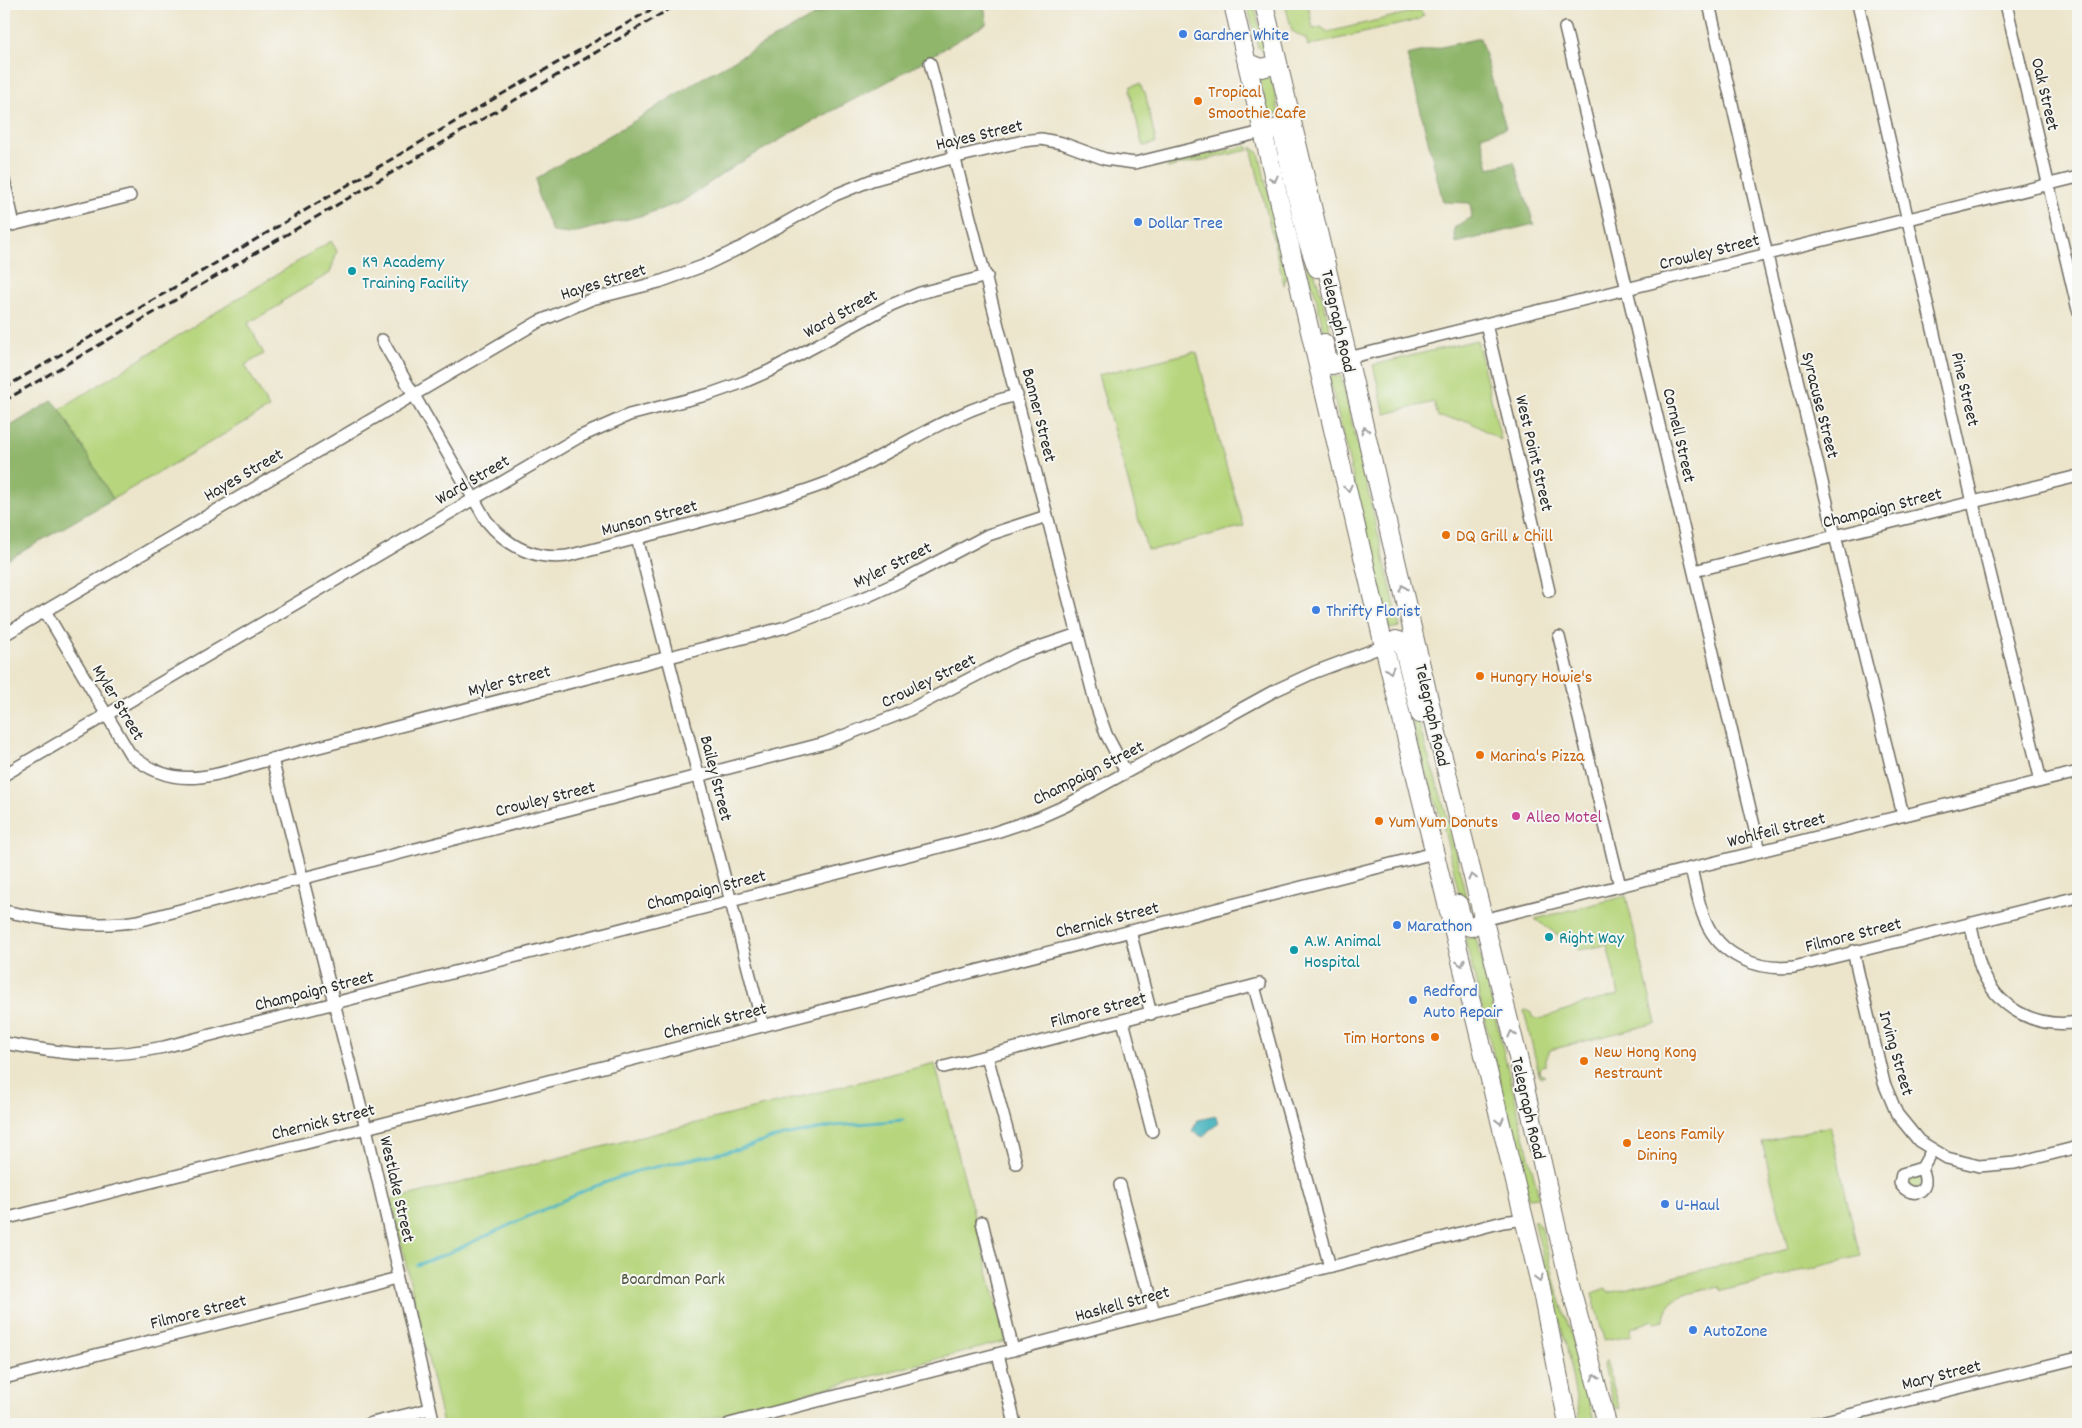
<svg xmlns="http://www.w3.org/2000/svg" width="2082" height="1428" viewBox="0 0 2082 1428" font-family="Dekko,sans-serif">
<rect width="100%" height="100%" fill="#f6f6f2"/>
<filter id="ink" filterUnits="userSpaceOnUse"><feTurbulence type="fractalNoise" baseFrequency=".02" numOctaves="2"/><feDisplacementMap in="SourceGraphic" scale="10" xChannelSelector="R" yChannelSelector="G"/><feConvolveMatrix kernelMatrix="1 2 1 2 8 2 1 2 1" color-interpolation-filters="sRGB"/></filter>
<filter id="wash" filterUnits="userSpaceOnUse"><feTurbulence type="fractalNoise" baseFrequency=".0096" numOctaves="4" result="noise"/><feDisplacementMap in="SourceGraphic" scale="20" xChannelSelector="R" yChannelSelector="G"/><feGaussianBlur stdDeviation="1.12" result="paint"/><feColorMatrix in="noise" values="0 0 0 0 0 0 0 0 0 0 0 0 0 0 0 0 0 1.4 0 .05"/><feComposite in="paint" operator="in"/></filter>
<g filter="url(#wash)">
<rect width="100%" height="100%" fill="#ece5cb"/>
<g fill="#b6d57c" stroke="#708054">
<polygon points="1247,4 1254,4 1265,51 1263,51 1259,47 1258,48"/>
<polygon points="1285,4 1308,4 1313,29 1321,27 1328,32 1420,10 1424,15 1418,20 1308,46 1306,39 1292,31"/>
<polygon points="1270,72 1279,113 1268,115 1259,74"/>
<polygon points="1140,84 1143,91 1145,92 1156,143 1144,146 1141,140 1130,91 1131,86"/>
<polygon points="1274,141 1276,141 1325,308 1335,351 1333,352 1328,350 1316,297 1293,221"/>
<polygon points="1247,146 1249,150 1167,168 1171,163 1176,161"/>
<polygon points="1251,147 1259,153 1287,274 1284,285"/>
<polygon points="331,241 337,251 330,273 281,302 282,304 248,323 264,354 245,365 269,408 113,499 60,409"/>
<polygon points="1477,340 1501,440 1468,421 1438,417 1434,402 1385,414 1373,365"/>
<polygon points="1194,352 1197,353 1220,445 1244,526 1152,550 1147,549 1098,375"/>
<polygon points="1341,376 1400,627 1389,629 1329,377"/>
<polygon points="1395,651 1398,651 1403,658 1422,736 1445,809 1470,914 1468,914 1463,910 1444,829 1419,749"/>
<polygon points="1626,896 1656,1023 1550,1050 1546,1059 1546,1066 1543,1065 1539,1069 1540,1074 1545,1076 1540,1078 1524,1011 1526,1010 1531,1013 1533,1018 1540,1019 1583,1004 1619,995 1607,945 1579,950 1535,919"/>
<polygon points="1465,938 1476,938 1539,1197 1528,1198"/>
<polygon points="935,1063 1006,1341 689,1424 443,1424 391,1200"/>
<path d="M1830,1126l30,130 -138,35 -3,-4c-21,5 -54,6 -55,33l-9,2 -2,-2 -22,8 1,7 -28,5 -12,-47 14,-5 2,5 180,-44 -26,-107z"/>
<polygon points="1917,1171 1921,1176 1919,1188 1905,1187 1905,1178"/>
<polygon points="1534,1221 1537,1221 1539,1226 1541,1226 1556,1287 1577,1352 1594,1421 1592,1424 1585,1424 1582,1419 1580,1420 1567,1349"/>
<polygon points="1606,1361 1620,1409 1614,1407 1613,1403 1604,1366"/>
</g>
<g fill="#90b66c" stroke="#5e704c">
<polygon points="835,4 984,4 987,23 898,76 806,125 736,165 681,202 644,215 569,234 552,232 537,193 536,178 636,120 697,81"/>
<polygon points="1480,38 1506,128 1481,136 1489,168 1514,162 1534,224 1456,243 1454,228 1472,217 1470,203 1443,202 1407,55"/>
<polygon points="52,401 54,402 60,409 113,499 4,562 4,430"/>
</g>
<polygon fill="#44b3bd" stroke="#386f74" points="1216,1116 1218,1124 1208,1131 1203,1137 1192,1131 1198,1120"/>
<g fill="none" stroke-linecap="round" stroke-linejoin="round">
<polyline stroke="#44b3bd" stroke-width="3" points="417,1265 444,1255 593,1187 637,1171 739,1149 774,1138 834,1126 903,1120"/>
</g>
</g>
<g filter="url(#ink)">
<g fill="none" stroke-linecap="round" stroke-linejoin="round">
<g stroke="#6f6c63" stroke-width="14">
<g id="street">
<polyline points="1709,4 1770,268 1903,815"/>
<polyline points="1858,4 1977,520 2041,781"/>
<polyline points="2006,4 2078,310"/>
<polyline points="1565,28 1760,851"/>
<polyline points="930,63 1096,705 1106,734 1126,772"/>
<polyline points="4,180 14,224"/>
<polyline points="4,227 130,196"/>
<polyline points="1486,324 1549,591"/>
<path d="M382,340l104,180c21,26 48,40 81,36 49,-12 98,-25 146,-38 39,-11 78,-21 116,-36 63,-28 120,-71 188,-87"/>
<polyline points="1348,358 2078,177"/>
<polyline points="637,538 763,1026"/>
<polyline points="1694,571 2078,476"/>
<path d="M45,611l85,143c47,41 88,19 142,5l514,-132 80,-30 35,-16 87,-46 59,-19"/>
<polyline points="4,635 538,322 592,299 659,282 703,266 744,246 835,195 872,180 944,160 1023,141 1041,139 1062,143 1105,159 1135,163 1262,132"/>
<polyline points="1559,637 1620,886"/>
<polyline points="272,759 366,1128 434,1424"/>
<polyline points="4,775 579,437 629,415 710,394 744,382 769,371 891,305 920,293 987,276"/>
<path d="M1691,868c4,17 7,36 14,52 15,36 52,51 89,47l284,-70"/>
<path d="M4,911c45,9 88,18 134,10l687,-178 80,-31 111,-57 62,-21"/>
<polyline points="1483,920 2078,772"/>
<path d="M1970,923c4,14 6,31 11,45 16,41 55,61 97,54"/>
<polyline points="1130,931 1151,1014"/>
<polyline points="1853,951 1884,1083 1897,1114 1919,1141 1947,1158 1979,1166 2015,1163 2078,1147"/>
<polyline points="1254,986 1330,1267"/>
<polyline points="1123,1021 1152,1131"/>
<path d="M4,1043c60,11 98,17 160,4l826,-213 48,-16 27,-12 209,-115 41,-19 69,-26"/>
<polyline points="987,1056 1016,1163"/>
<polyline points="944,1067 1260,984"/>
<path d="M1922,1168l-20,6 -2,9c7,13 26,13 25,-3 0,-4 -2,-9 -3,-12l10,-18"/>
<polyline points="1120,1185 1154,1313"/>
<polyline points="4,1219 366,1128 1434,853"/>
<polyline points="982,1222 1013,1350"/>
<polyline points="998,1354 1015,1424"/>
<polyline points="4,1378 400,1278"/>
<polyline points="368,1424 430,1409"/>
<polyline points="729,1424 1503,1222 1525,1219"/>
<polyline points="1813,1424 2078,1358"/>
</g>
</g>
<g stroke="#6f6c63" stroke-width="20">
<g id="primary">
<polyline points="1233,4 1384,646 1542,1292 1568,1424"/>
<polyline points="1264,4 1436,729 1518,1057 1568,1277 1607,1424"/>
<polyline points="1247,63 1262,68 1278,64"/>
<polyline points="1262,132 1278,128 1282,132 1307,240 1317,268"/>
<polyline points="1324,343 1327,357 1332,365 1342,363 1348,358"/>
<polyline points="1384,646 1396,640 1402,642 1420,714"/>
<polyline points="1458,904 1464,925 1471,927 1483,920"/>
</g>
</g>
<use href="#street" stroke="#fff" stroke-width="11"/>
<use href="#primary" stroke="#fff" stroke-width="18"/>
<g stroke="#2b2b2b" stroke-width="3" stroke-dasharray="8 4" stroke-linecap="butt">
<polyline points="4,388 497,97 661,4"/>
<polyline points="4,401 678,4"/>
</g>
</g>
<defs><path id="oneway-chevron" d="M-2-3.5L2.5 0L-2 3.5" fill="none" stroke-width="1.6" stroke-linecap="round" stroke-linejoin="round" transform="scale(1.25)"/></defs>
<g stroke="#a0a0a0">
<use href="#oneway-chevron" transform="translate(1274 179) rotate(76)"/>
<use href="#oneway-chevron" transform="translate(1365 430) rotate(-104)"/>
<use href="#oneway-chevron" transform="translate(1348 488) rotate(77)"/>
<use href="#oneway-chevron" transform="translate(1403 588) rotate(-104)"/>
<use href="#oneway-chevron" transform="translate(1390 670) rotate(75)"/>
<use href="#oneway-chevron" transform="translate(1472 877) rotate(-104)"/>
<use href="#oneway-chevron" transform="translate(1461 963) rotate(76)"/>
<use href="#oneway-chevron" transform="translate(1512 1034) rotate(-104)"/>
<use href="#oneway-chevron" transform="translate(1500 1121) rotate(76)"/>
<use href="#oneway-chevron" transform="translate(1539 1278) rotate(76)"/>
<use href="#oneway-chevron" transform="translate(1595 1377) rotate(-105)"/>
</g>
</g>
<g fill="#3f7fe0" stroke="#f6f6f2" stroke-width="2">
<circle cx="1183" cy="34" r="5"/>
<circle cx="1138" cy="222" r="5"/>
<circle cx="1316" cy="610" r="5"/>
<circle cx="1397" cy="925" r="5"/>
<circle cx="1413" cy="1000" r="5"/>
<circle cx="1665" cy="1204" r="5"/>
<circle cx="1693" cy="1330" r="5"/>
</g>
<g fill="#e8710a" stroke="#f6f6f2" stroke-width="2">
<circle cx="1198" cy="101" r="5"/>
<circle cx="1446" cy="535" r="5"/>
<circle cx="1480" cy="676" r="5"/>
<circle cx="1480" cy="755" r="5"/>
<circle cx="1379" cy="821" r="5"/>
<circle cx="1435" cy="1037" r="5"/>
<circle cx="1584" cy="1061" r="5"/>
<circle cx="1627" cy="1143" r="5"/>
</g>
<g fill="#0f9aa8" stroke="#f6f6f2" stroke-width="2">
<circle cx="352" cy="271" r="5"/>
<circle cx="1549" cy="937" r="5"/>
<circle cx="1294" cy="950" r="5"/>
</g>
<circle fill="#d1479c" stroke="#f6f6f2" stroke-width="2" cx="1516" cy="816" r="5"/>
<g text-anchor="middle" stroke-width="4" stroke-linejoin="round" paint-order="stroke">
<g font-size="18" fill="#366cbe" stroke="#f6f6f2" text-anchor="start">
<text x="1193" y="40">Gardner White</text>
<text x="1148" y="228">Dollar Tree</text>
<text x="1326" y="616">Thrifty Florist</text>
<text x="1407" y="931">Marathon</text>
<text x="1423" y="996">Redford<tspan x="1423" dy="21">Auto Repair</tspan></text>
<text x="1675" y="1210">U-Haul</text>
<text x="1703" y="1336">AutoZone</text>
</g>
<g font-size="18" fill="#c56008" stroke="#f6f6f2" text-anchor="start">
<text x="1208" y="97">Tropical<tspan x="1208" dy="21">Smoothie Cafe</tspan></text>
<text x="1456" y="541">DQ Grill &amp; Chill</text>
<text x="1490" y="682">Hungry Howie's</text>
<text x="1490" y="761">Marina's Pizza</text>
<text x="1389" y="827">Yum Yum Donuts</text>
<text x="1425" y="1043" text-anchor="end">Tim Hortons</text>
<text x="1594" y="1057">New Hong Kong<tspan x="1594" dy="21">Restraunt</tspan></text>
<text x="1637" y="1139">Leons Family<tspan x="1637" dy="21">Dining</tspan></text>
</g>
<g font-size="18" fill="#2b2b2b" stroke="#f6f6f2">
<text transform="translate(2046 94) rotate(77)" y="6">Oak Street</text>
<text transform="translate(979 134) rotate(-13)" y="6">Hayes Street</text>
<text transform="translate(1709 251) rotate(-14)" y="6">Crowley Street</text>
<text transform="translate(603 281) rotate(-17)" y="6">Hayes Street</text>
<text transform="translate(840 313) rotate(-29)" y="6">Ward Street</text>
<text transform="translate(1339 321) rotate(77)" y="6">Telegraph Road</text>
<text transform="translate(1966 389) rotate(77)" y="6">Pine Street</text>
<text transform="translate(1821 405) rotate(76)" y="6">Syracuse Street</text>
<text transform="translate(1040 415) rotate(76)" y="6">Banner Street</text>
<text transform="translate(1680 435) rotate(77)" y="6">Cornell Street</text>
<text transform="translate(1535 453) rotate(77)" y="6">West Point Street</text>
<text transform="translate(243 474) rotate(-30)" y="6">Hayes Street</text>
<text transform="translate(472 479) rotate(-30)" y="6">Ward Street</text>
<text transform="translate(1882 507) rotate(-14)" y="6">Champaign Street</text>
<text transform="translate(649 517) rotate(-15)" y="6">Munson Street</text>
<text transform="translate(892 564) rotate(-26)" y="6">Myler Street</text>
<text transform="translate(509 680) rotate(-14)" y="6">Myler Street</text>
<text transform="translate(928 680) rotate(-26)" y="6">Crowley Street</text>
<text transform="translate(119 702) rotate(59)" y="6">Myler Street</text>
<text transform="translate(1433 715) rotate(77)" y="6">Telegraph Road</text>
<text transform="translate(1088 772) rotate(-27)" y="6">Champaign Street</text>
<text transform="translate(717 778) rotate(76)" y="6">Bailey Street</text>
<text transform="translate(545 798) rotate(-14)" y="6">Crowley Street</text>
<text transform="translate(1776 829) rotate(-14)" y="6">Wohlfeil Street</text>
<text transform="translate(706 889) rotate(-14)" y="6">Champaign Street</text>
<text transform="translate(1107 919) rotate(-14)" y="6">Chernick Street</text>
<text transform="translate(1853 934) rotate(-14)" y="6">Filmore Street</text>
<text transform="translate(314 990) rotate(-14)" y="6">Champaign Street</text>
<text transform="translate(1098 1009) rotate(-15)" y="6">Filmore Street</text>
<text transform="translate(715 1020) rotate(-14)" y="6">Chernick Street</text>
<text transform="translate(1897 1053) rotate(74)" y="6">Irving Street</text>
<text transform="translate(1529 1108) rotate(77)" y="6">Telegraph Road</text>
<text transform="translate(323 1121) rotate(-14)" y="6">Chernick Street</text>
<text transform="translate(398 1189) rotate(77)" y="6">Westlake Street</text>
<text transform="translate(1122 1303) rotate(-15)" y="6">Haskell Street</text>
<text transform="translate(198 1311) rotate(-14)" y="6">Filmore Street</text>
<text transform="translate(1941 1374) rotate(-14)" y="6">Mary Street</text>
</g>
<g font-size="18" fill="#0d838f" stroke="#f6f6f2" text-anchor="start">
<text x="362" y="267">K9 Academy<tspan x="362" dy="21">Training Facility</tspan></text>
<text x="1559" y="943">Right Way</text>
<text x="1304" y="946">A.W. Animal<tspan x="1304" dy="21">Hospital</tspan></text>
</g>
<g font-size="18" fill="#b23c85" stroke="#f6f6f2" text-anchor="start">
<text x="1526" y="822">Alleo Motel</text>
</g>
<g font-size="18" fill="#4e563f" stroke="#f6f6f2">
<text x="673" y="1284">Boardman Park</text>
</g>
</g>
<rect width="2082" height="1428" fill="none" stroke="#f6f6f2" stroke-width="20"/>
</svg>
